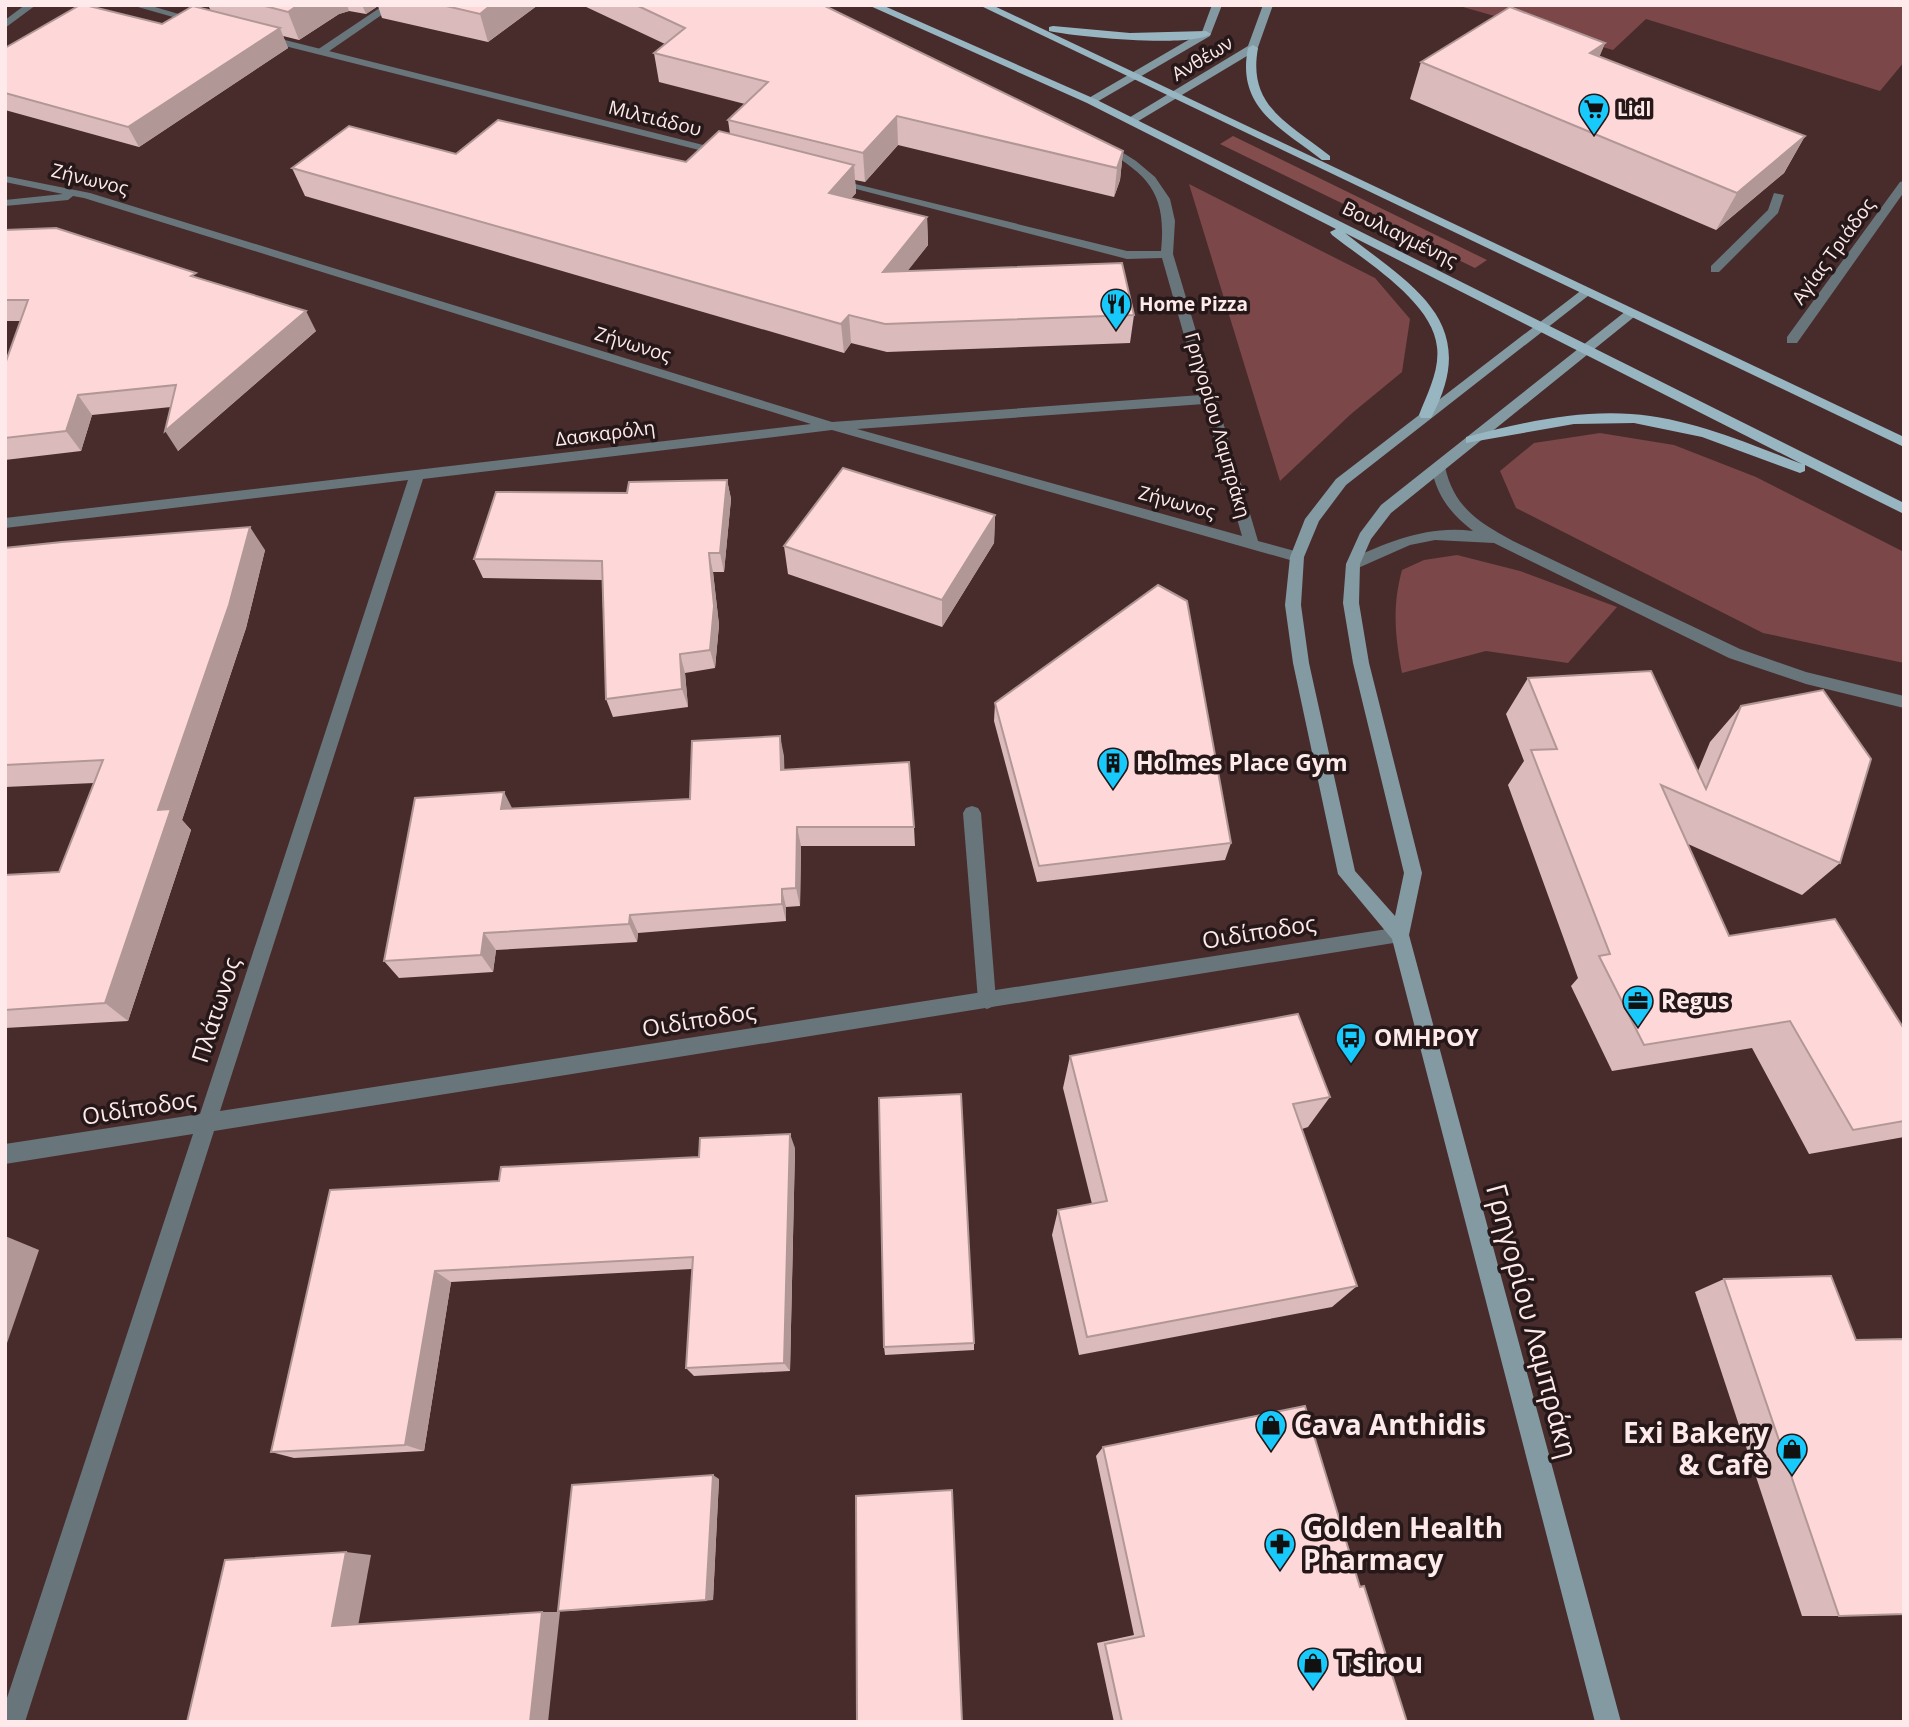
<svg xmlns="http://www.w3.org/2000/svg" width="1909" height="1727" viewBox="0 0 1909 1727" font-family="'Open Sans',sans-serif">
<rect width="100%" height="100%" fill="#482c2c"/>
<g fill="#7c4749">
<polygon points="1456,5 1904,5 1904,62 1880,91 1646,19 1613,50"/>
<polygon points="1189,184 1375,278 1410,319 1402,372 1351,414 1280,481"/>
<polygon points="1600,433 1674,445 1756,477 1904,552 1904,663 1763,633 1516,508 1500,471 1534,443"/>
<path d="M1457,555l63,16 97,36 -49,56 -82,-12 -84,22c-7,-37 -10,-66 0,-103l22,-10z"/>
</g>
<polygon fill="#834d4e" points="1233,136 1487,260 1475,268 1220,144"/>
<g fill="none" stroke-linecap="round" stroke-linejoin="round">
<g fill="#68767c" fill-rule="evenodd">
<polygon points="384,5 396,5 325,54 317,54 317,50"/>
<polygon points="1774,193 1784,195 1778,213 1719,272 1711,272 1711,266 1768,210"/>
<polygon points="972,806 978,808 981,813 996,1000 994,1006 987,1009 980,1006 978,1000 963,813 966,808"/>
</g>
<g fill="#68767c" fill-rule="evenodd">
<polygon points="25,5 36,5 5,28 5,20"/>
<polygon points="131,5 148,5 206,22 201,25"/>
<polygon points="265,35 727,151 729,153 723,156 261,40 260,38"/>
<path d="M1098,142h8l30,19 19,16 15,22 5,22 -2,33 42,141 4,4 -2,3 41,139 44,12v8l-5,1 -465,-132 -409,49 -203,632 1180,-184 6,2 3,6 -3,6 -1192,190 -189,591h-20v-18l188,-570 -188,30v-20l195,-30 208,-634 -403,48v-10l806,-94 -727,-226 -11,-2 -5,4 -63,6v-6l58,-6 -58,-12v-6l85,17 742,229 369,-27 -39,-137 -35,1 -298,-77 6,-3 292,72h34c6,-59 -13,-77 -63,-105zM1204,404l38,132 -385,-107z"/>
<polygon points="1904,181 1904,192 1797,343 1787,343 1787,337 1900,182"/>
<path d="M1438,462l7,5c9,40 33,55 68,74l227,108 66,23 98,24v12l-98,-24 -77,-26 -235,-115 -59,-3 -25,5 -52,23h-10v-8c41,-18 79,-35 125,-29 -23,-18 -36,-35 -42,-64z"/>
</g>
<g fill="#839aa3" fill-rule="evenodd">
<polygon points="1212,5 1222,5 1210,36 1095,103 1087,103 1087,99 1202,32"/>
<polygon points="1263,5 1273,5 1257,50 1135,123 1127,123 1127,119 1248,46"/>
<polygon points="1583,289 1593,292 1346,485 1319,521 1304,557 1301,605 1309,663 1355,871 1395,916 1404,873 1353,663 1343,603 1346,564 1360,533 1381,505 1626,311 1634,311 1634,317 1391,513 1371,539 1360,564 1359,603 1369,663 1422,873 1409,935 1621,1722 1595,1722 1392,939 1338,874 1293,663 1285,605 1290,557 1305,519 1336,479"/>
</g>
<g fill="#98b6c2" fill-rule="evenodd">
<path d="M868,5h14l213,94 809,404v11l-99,-49v6l-5,2 -98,-36 -68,-14 -60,1 -108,19v-6c53,-14 111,-27 165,-23 59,4 116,29 171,50l-457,-231c67,53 138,89 86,185h-10l-2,-3c8,-21 21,-45 18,-68 -4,-45 -72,-86 -105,-112l-2,-3 6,-3 -249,-126z"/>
<polygon points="979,5 992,5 1904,437 1904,447"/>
<path d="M1053,26l77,7 76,-2 5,3c-21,14 -134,3 -162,-3v-4z"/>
<path d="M1253,45l5,3c-11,59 32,76 72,108v4h-8c-41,-32 -86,-52 -74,-112z"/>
</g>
</g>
<g fill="#dababa">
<polygon points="208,5 538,5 488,42 382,18 378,6 366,14 349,11 339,14 299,40 283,36 288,48 139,147 5,110 5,48 162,24 211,11"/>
<polygon points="582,5 823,5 1123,151 1120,180 1114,197 898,145 865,182 855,180 856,193 851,198 927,217 928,245 907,271 1134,315 1130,343 887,352 851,343 844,353 305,196 292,168 456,154 686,162 730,134 728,120 745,104 659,82 654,53 665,44"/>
<polygon points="1605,43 1599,57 1805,136 1784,173 1716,230 1410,99 1421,62"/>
<polygon points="5,230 199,279 316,331 178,451 171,407 92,415 81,451 5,460 5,364 21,321 5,321"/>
<polygon points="727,480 731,499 724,572 713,572 719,625 715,668 685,673 688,707 613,717 606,699 602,580 483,578 474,559 627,493"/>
<polygon points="995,515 994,543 942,627 788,574 784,546"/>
<polygon points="5,548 265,550 246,628 182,820 191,830 128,1021 5,1028 5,875 59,872 94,783 5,787"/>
<polygon points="1528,678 1698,771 1710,742 1741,706 1840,863 1802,895 1688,844 1729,936 1904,1029 1904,1137 1809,1154 1752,1048 1612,1071 1571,986 1578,978 1508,785 1524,761 1506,714"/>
<polygon points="995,703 1231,843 1225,860 1037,882 994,721"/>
<polygon points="784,756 784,770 914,827 915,846 801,846 800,906 786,907 786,921 638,933 637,942 496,950 493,972 399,978 384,961 512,809 690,799"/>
<polygon points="1070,1056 1330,1097 1308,1127 1302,1129 1357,1286 1332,1307 1079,1355 1052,1235 1058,1210 1092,1204 1063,1088"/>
<polygon points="795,1148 790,1371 694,1376 686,1368 692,1269 451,1282 424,1451 294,1458 271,1452 499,1181 699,1157"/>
<polygon points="1724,1279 1856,1340 1839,1616 1802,1616 1695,1292"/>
<polygon points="974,1343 974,1350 885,1355 884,1347"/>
<polygon points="1103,1447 1360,1587 1407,1722 1114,1722 1097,1643 1134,1635 1096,1456"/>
<polygon points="719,1479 713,1600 569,1611 558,1611"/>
</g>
<g fill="#b29797">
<polygon points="298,5 347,5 349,11 339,14 299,40 288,12"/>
<polygon points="362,5 377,5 378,6 366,14"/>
<polygon points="491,5 538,5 488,42 480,14"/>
<polygon points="280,28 288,48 139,147 128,127"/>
<polygon points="1605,43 1590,80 1590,53"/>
<polygon points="897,116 898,145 865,182 863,153"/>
<polygon points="1805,136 1784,173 1716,230 1737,193"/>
<polygon points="1123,151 1120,180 1114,197 1117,168"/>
<polygon points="854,165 856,193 832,221 829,193"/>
<polygon points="927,217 928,245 885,300 883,272"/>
<polygon points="306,311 316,331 178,451 165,431"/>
<polygon points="849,315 851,343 844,353 841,324"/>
<polygon points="78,395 92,415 81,451 66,431"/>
<polygon points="727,480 731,499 724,572 720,553"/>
<polygon points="995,515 994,543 942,627 942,600"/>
<polygon points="250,527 265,550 246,628 182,820 191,830 128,1021 105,1003 158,810"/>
<polygon points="709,553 713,572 719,625 715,668 710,650"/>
<polygon points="680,654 685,673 688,707 682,689"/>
<polygon points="780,736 784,756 785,790 781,770"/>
<polygon points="504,792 514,812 501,809"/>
<polygon points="797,827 801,846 800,906 796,888"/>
<polygon points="782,889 786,907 786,921 782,904"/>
<polygon points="630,915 638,933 637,942 629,924"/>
<polygon points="484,933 496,950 493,972 481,955"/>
<polygon points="790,1134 795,1148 790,1371 784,1363"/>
<polygon points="5,1236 39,1250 5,1349"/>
<polygon points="435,1271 451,1282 424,1451 405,1445"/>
<polygon points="713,1475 719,1479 713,1600 706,1600"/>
<polygon points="346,1552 371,1555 358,1626 332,1626"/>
<polygon points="542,1612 560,1612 548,1722 530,1722"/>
</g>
<g fill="#fed8d8" stroke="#b29797" stroke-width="2">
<polygon points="80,5 85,5 162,24 193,6 280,28 128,127 5,93 5,48"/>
<polygon points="261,5 298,5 288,12"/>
<polygon points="442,5 491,5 480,14"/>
<polygon points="636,5 823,5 1123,151 1117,168 897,116 863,153 728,120 768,82 654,53 685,28"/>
<polygon points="1510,7 1605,43 1590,53 1805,136 1737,193 1421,62"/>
<polygon points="498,120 686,162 719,131 854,165 829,193 927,217 883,272 1122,263 1134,315 885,324 849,315 841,324 292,168 349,126 456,154"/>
<polygon points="56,228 196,273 191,276 306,311 165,431 176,385 78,395 66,431 5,438 5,364 28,300 5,300 5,230"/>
<polygon points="843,468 995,515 942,600 784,546"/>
<polygon points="727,480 720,553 709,553 714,606 710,650 680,654 682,689 606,699 602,561 474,559 496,492 627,493 629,482"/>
<polygon points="250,527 229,605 158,810 171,809 105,1003 5,1010 5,875 59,872 103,760 5,765 5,548 62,542"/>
<polygon points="1158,585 1187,601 1231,843 1039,866 995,703"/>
<polygon points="1651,671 1706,789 1741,706 1823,690 1871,759 1840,863 1661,785 1729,936 1835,919 1904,1029 1904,1121 1853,1130 1790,1021 1644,1045 1599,956 1610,954 1531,750 1557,749 1528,678"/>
<polygon points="780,736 781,770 909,762 914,827 797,827 796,888 782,889 782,904 630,915 629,924 484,933 481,955 384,961 415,798 504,792 501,809 690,799 692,741"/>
<polygon points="1298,1014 1330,1097 1293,1104 1357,1286 1087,1337 1058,1210 1107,1201 1070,1056"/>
<polygon points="961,1094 974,1343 884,1347 879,1098"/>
<polygon points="790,1134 784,1363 686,1368 693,1257 435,1271 405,1445 271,1452 330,1190 499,1181 501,1167 699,1157 700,1138"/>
<polygon points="1831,1276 1856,1340 1904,1339 1904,1614 1839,1616 1724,1279"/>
<polygon points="1305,1406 1360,1587 1364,1586 1407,1722 1122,1722 1105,1644 1144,1636 1103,1447"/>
<polygon points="713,1475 706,1600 558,1611 572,1485"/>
<polygon points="952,1490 962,1722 857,1722 856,1496"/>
<polygon points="346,1552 332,1626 542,1612 530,1722 187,1722 225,1560"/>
</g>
<defs>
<g id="supermarket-pin" transform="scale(1.575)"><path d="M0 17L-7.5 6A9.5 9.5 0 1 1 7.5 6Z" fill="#18cafc" stroke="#261819"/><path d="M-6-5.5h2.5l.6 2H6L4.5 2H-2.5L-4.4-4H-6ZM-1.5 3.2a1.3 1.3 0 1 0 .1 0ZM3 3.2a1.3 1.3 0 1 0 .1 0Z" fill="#111"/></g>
<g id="restaurant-pin" transform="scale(1.575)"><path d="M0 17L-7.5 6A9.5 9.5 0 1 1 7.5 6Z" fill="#18cafc" stroke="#261819"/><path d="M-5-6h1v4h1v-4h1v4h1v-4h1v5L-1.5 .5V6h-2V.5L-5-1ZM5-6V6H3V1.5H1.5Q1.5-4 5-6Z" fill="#111"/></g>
<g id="building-pin" transform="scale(1.575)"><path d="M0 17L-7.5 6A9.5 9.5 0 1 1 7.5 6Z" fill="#18cafc" stroke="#261819"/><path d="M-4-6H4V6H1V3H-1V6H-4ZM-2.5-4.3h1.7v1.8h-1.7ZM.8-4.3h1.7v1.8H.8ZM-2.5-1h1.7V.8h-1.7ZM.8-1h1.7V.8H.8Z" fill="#111"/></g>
<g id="office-pin" transform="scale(1.575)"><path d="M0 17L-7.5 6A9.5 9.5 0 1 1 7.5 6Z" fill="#18cafc" stroke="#261819"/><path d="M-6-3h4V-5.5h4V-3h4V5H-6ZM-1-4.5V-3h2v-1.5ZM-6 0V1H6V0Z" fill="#111"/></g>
<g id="bus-pin" transform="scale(1.575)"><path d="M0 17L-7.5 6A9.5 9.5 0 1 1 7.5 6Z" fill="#18cafc" stroke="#261819"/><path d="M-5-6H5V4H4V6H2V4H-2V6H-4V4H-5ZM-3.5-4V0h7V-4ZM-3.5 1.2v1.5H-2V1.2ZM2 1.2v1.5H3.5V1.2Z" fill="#111"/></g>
<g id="shop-pin" transform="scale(1.575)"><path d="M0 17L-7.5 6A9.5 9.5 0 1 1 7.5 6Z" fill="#18cafc" stroke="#261819"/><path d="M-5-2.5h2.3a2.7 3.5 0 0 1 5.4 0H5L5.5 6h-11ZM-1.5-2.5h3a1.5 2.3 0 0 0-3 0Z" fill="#111"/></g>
<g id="pharmacy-pin" transform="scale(1.575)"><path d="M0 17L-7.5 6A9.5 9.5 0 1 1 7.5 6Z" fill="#18cafc" stroke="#261819"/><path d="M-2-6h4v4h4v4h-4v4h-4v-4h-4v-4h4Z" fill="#111"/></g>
</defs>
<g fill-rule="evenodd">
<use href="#supermarket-pin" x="1594" y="109"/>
<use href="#restaurant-pin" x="1116" y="304"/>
<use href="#building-pin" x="1113" y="763"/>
<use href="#office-pin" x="1638" y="1001"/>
<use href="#bus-pin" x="1351" y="1038"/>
<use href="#shop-pin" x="1271" y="1425"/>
<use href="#shop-pin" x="1792" y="1449"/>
<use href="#pharmacy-pin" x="1280" y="1544"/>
<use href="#shop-pin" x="1313" y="1663"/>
</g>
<g text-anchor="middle" stroke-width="7" stroke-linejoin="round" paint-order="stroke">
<g font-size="19" fill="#feeaea" stroke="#261819">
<text transform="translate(1202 58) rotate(-31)" y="7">Ανθέων</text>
<text transform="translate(655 118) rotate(14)" y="7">Μιλτιάδου</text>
<text transform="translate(90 179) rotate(14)" y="7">Ζήνωνος</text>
<text transform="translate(1400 234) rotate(26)" y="7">Βουλιαγμένης</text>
<text transform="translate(1833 251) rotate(-54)" y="7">Αγίας Τριάδος</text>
<text transform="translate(633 344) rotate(17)" y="7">Ζήνωνος</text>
<text transform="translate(1218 425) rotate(74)" y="7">Γρηγορίου Λαμπράκη</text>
<text transform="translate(605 433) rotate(-7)" y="7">Δασκαρόλη</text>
<text transform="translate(1177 502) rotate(15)" y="7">Ζήνωνος</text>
</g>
<g font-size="19" font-weight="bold" fill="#feeaea" stroke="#261819" text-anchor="start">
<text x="1617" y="116">Lidl</text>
<text x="1139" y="311">Home Pizza</text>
</g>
<g font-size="23" font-weight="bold" fill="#feeaea" stroke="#261819" text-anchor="start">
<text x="1136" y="771">Holmes Place Gym</text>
<text x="1661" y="1009">Regus</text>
<text x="1374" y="1046">ΟΜΗΡΟΥ</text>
</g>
<g font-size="23" fill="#feeaea" stroke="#261819">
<text transform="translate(1259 932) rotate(-9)" y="8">Οιδίποδος</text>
<text transform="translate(216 1010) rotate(-72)" y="8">Πλάτωνος</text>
<text transform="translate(699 1020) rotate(-9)" y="8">Οιδίποδος</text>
<text transform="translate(139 1108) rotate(-9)" y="8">Οιδίποδος</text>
</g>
<g font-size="28" fill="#feeaea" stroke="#261819">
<text transform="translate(1532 1321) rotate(75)" y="10">Γρηγορίου Λαμπράκη</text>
</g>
<g font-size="28" font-weight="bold" fill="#feeaea" stroke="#261819" text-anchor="start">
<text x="1294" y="1435">Cava Anthidis</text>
<text x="1769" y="1443" text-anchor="end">Exi Bakery<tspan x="1769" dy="32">&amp; Cafè</tspan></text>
<text x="1303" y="1538">Golden Health<tspan x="1303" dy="32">Pharmacy</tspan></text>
<text x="1336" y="1673">Tsirou</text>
</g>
</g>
<rect width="1909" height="1727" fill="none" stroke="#feeaea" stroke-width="14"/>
</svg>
